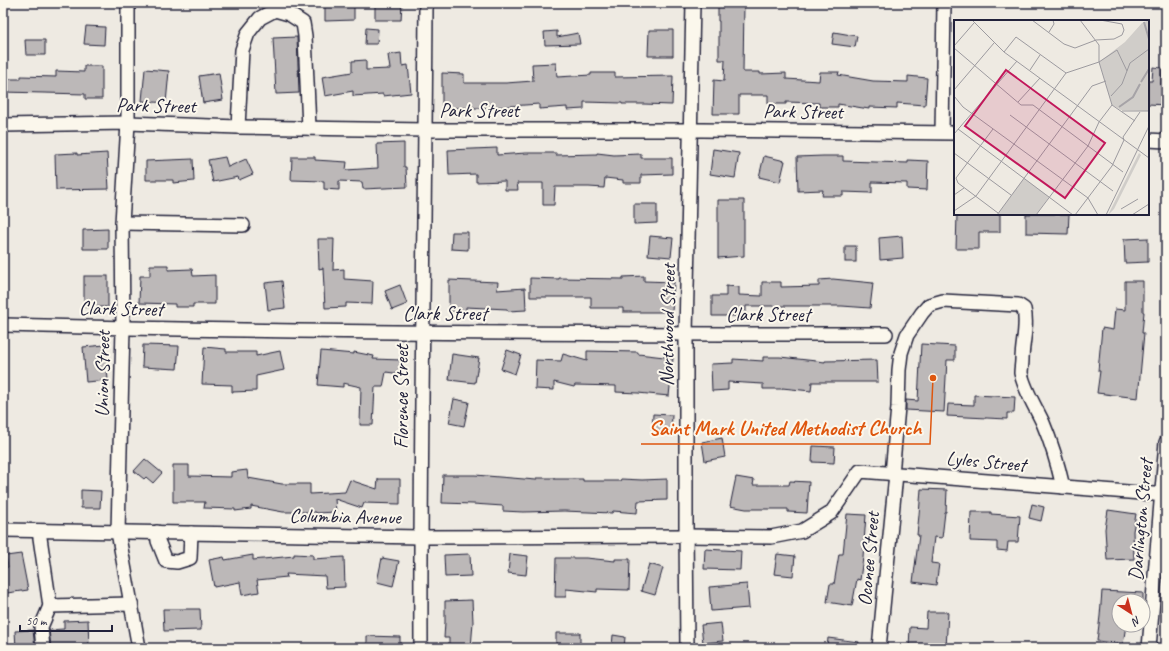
<svg xmlns="http://www.w3.org/2000/svg" width="1169" height="651" viewBox="0 0 1169 651" font-family="Caveat,sans-serif">
<rect width="100%" height="100%" fill="#eeeae2"/>
<filter id="ink" filterUnits="userSpaceOnUse"><feTurbulence type="fractalNoise" baseFrequency=".025" numOctaves="2"/><feDisplacementMap in="SourceGraphic" scale="8" xChannelSelector="R" yChannelSelector="G"/><feConvolveMatrix kernelMatrix="1 2 1 2 8 2 1 2 1" color-interpolation-filters="sRGB"/></filter>
<g filter="url(#ink)">
<g fill="#bcb8b8" stroke="#22223b">
<polygon points="375,3 402,3 401,20 375,20"/>
<polygon points="718,3 744,3 743,72 760,72 760,74 786,73 786,79 819,81 820,72 839,72 838,75 873,81 908,82 908,76 927,78 925,105 897,103 897,108 869,107 869,109 838,104 838,107 819,107 819,103 786,102 786,104 768,104 768,95 739,95 739,114 713,114 714,80 724,81 725,60 719,60 719,21 718,21"/>
<polygon points="354,5 354,20 325,21 325,6"/>
<polygon points="86,26 105,27 104,45 84,44"/>
<polygon points="366,28 378,29 377,44 365,44"/>
<polygon points="649,30 673,30 673,56 648,56"/>
<polygon points="557,31 557,37 578,33 580,44 545,45 544,32"/>
<polygon points="834,32 857,36 855,47 832,44"/>
<polygon points="297,37 299,93 276,94 273,38"/>
<polygon points="25,40 45,40 45,55 26,55"/>
<polygon points="401,53 402,66 408,65 411,93 383,96 383,94 353,96 353,91 325,96 322,77 352,72 352,61 366,60 366,70 390,69 388,55"/>
<polygon points="556,63 557,77 591,75 591,73 615,73 615,77 673,76 672,105 644,104 622,104 622,103 584,102 584,109 567,110 567,107 539,109 539,104 496,107 496,108 442,108 442,73 464,74 464,83 506,83 533,81 532,64"/>
<polygon points="84,66 102,66 102,99 85,99 85,94 3,92 3,79 21,79 21,76 56,77 56,71 84,72"/>
<polygon points="1153,67 1162,68 1161,85 1166,85 1166,105 1148,104 1148,81 1152,81"/>
<polygon points="145,69 169,71 166,103 142,101"/>
<polygon points="219,73 223,100 203,103 199,76"/>
<polygon points="404,143 404,167 406,167 407,187 363,189 362,182 339,181 339,190 324,189 324,181 291,180 292,157 315,157 315,160 347,162 346,170 378,168 377,144"/>
<polygon points="497,148 497,155 526,153 556,153 556,155 597,154 597,153 614,155 641,154 641,158 672,158 672,174 641,175 641,183 623,183 623,180 605,178 604,188 589,187 555,187 554,205 543,205 543,183 517,183 518,190 505,190 505,181 476,182 476,174 449,175 448,150"/>
<polygon points="713,149 739,153 735,178 710,174"/>
<polygon points="77,153 77,155 107,153 109,189 56,190 55,154"/>
<polygon points="764,156 785,161 780,182 759,177"/>
<polygon points="823,156 843,156 843,161 908,163 908,160 928,161 927,190 907,189 907,183 872,182 872,193 843,192 843,196 822,196 823,190 798,191 797,157"/>
<polygon points="225,157 228,167 246,159 253,174 239,180 238,177 213,182 208,160"/>
<polygon points="193,159 194,181 173,183 173,180 146,180 146,161"/>
<polygon points="718,200 744,200 744,256 718,258"/>
<polygon points="634,204 657,204 657,223 634,224"/>
<polygon points="957,214 1000,214 1000,232 979,232 979,249 956,249"/>
<polygon points="1026,214 1069,214 1068,234 1026,233"/>
<polygon points="108,229 108,249 83,249 83,230"/>
<polygon points="452,232 468,232 468,250 451,249"/>
<polygon points="650,236 673,238 671,257 648,255"/>
<polygon points="902,236 903,258 880,260 879,238"/>
<polygon points="1148,238 1148,262 1125,263 1124,239"/>
<polygon points="318,239 334,239 333,270 344,269 344,279 373,281 372,304 346,303 346,307 325,308 323,268 319,269"/>
<rect x="845" y="246" width="11" height="16"/>
<polygon points="150,265 168,265 168,270 192,269 193,276 215,275 215,304 193,304 193,307 175,307 175,304 139,303 140,276 150,276"/>
<rect x="84" y="276" width="24" height="31"/>
<polygon points="644,276 644,281 674,282 672,312 623,312 623,308 591,308 591,297 530,297 530,278 559,279 559,278 623,279 623,277"/>
<polygon points="833,279 873,283 870,308 842,306 746,306 746,316 712,316 712,296 726,296 726,286 739,287 739,295 762,296 762,282 781,282 781,287 819,286 819,280"/>
<polygon points="449,280 498,282 497,290 525,288 526,310 508,311 507,309 466,307 466,311 449,311"/>
<polygon points="282,281 285,308 268,310 265,283"/>
<polygon points="1125,281 1143,281 1143,312 1144,312 1142,333 1144,333 1138,398 1097,393 1100,371 1098,371 1102,328 1113,330 1115,309 1125,310"/>
<polygon points="400,285 407,304 392,310 385,291"/>
<polygon points="921,344 955,346 955,360 947,360 944,412 906,410 906,400 918,401"/>
<polygon points="105,345 108,380 86,382 83,347"/>
<polygon points="143,345 179,346 177,369 142,367"/>
<polygon points="204,347 226,349 226,352 256,352 256,356 280,351 284,370 256,376 256,391 232,392 232,385 202,384"/>
<polygon points="507,350 521,355 515,374 501,369"/>
<polygon points="321,351 354,354 354,352 374,356 373,359 401,360 401,374 386,372 383,387 375,387 373,425 360,425 361,387 343,383 343,387 318,385"/>
<polygon points="587,351 638,352 638,354 673,358 669,396 638,393 616,392 616,386 575,385 574,387 554,382 554,390 535,389 536,360 561,361 563,354 587,361"/>
<polygon points="452,354 479,358 475,383 449,380"/>
<polygon points="763,357 780,357 825,362 825,361 877,360 878,382 812,382 811,391 782,388 782,389 763,389 763,384 728,382 728,390 712,391 711,364 733,363 733,359 763,361"/>
<polygon points="974,395 1015,397 1014,413 1007,413 1007,419 947,416 948,404 974,405"/>
<polygon points="454,399 469,402 464,426 449,423"/>
<polygon points="653,414 672,415 671,434 652,434"/>
<polygon points="722,438 725,457 705,461 702,442"/>
<polygon points="813,446 835,447 834,463 812,462"/>
<polygon points="145,459 162,473 153,483 146,477 144,479 134,471"/>
<polygon points="173,465 189,465 189,476 231,477 231,472 247,470 248,478 282,484 310,484 310,494 345,492 350,480 377,489 378,479 400,479 400,504 364,503 362,508 335,499 336,512 316,513 316,512 283,512 251,506 251,509 235,511 235,509 204,508 205,502 173,502"/>
<polygon points="443,475 475,475 536,480 536,478 554,478 554,479 583,479 583,481 620,481 621,479 642,480 667,479 667,500 638,501 637,513 613,511 612,513 564,511 523,512 503,511 503,506 473,504 442,503"/>
<polygon points="736,477 754,480 753,485 789,485 790,481 809,482 807,513 788,512 788,509 746,509 730,506"/>
<polygon points="921,489 947,490 946,512 945,512 942,538 934,537 931,563 939,564 936,585 913,582 919,535 917,535 919,515"/>
<polygon points="81,490 101,491 100,508 81,508"/>
<polygon points="1032,504 1044,507 1041,521 1029,518"/>
<polygon points="1108,510 1136,514 1133,531 1134,559 1107,560 1105,529"/>
<polygon points="971,512 991,512 991,514 1020,516 1018,542 1008,542 1007,551 997,550 997,542 970,541"/>
<polygon points="847,514 866,515 863,557 860,580 857,579 852,606 827,602 830,584 834,584 839,554 843,554"/>
<polygon points="705,549 741,551 740,570 704,569"/>
<polygon points="21,554 28,590 7,593 5,584 3,585 3,568 8,567 6,556"/>
<polygon points="294,554 313,555 313,559 344,557 345,587 326,588 325,576 286,574 287,577 257,580 259,592 242,595 240,582 214,587 209,560 224,557 225,560 253,555 253,560 294,556"/>
<polygon points="470,554 471,576 445,577 444,555"/>
<polygon points="510,554 528,556 526,575 508,573"/>
<polygon points="777,554 795,556 793,576 774,574"/>
<polygon points="382,558 399,561 393,586 377,582"/>
<polygon points="556,558 586,558 615,561 615,559 630,559 629,590 597,589 597,592 566,589 566,597 555,597"/>
<polygon points="649,564 663,568 655,595 641,591"/>
<polygon points="747,584 749,608 711,611 709,587"/>
<polygon points="1102,591 1143,593 1143,601 1119,601 1119,625 1126,625 1123,644 1097,641 1100,616"/>
<polygon points="472,600 473,622 471,648 449,648 449,638 444,638 445,622 445,601"/>
<polygon points="163,609 200,609 201,630 164,631"/>
<polygon points="927,612 948,612 946,648 909,648 910,627 926,628"/>
<polygon points="88,620 89,648 51,648 49,630 64,629 64,621"/>
<polygon points="721,623 723,641 703,643 701,625"/>
<polygon points="33,630 35,648 16,648 15,631"/>
<polygon points="556,633 580,633 580,648 556,647"/>
<polygon points="613,635 625,637 624,648 612,647"/>
<polygon points="367,636 400,637 400,648 367,648"/>
<polygon points="828,638 859,642 858,648 827,648"/>
</g>
<g fill="none" stroke-linecap="round" stroke-linejoin="round">
<g stroke="#22223b" stroke-width="16">
<g id="minor">
<polyline points="128,3 128,123 122,223 123,328 118,532 139,648"/>
<polyline points="3,125 128,123 238,127 425,130 702,130 955,133"/>
<polyline points="238,127 242,50 248,33 260,18 275,10 289,14 303,23 305,36 309,128"/>
<polyline points="942,132 944,3"/>
<polyline points="1148,140 1166,141"/>
<polyline points="122,223 243,225"/>
<path d="M3,325c294,8 589,9 883,9"/>
<path d="M892,474l6,-67 1,-37 2,-17 6,-18 15,-22 7,-8 14,-4 75,4 6,4c4,17 -2,34 -2,51 0,4 -1,9 -1,13 3,16 15,35 22,50 9,21 15,42 20,64"/>
<polyline points="3,530 421,537 686,536 771,537 802,531 831,513 860,471 1166,495"/>
<polyline points="39,531 50,606 131,604"/>
<polyline points="157,532 158,541 166,561 177,562 190,558 191,533"/>
<polyline points="43,648 41,627 50,606"/>
<path d="M421,648c-1,-215 4,-430 5,-645"/>
<polyline points="687,648 686,525 686,334 693,3"/>
<polyline points="879,648 896,474"/>
<polyline points="1149,648 1166,442"/>
</g>
</g>
<use href="#minor" stroke="#fbf7ec" stroke-width="13"/>
</g>
</g>
<g text-anchor="middle" stroke-width="4" stroke-linejoin="round" paint-order="stroke">
<g font-size="20" fill="#22223b" stroke="#fbf7ec">
<text transform="translate(156 105) rotate(1)" y="7">Park Street</text>
<text x="479" y="117">Park Street</text>
<text transform="translate(803 111) rotate(1)" y="7">Park Street</text>
<text transform="translate(121 308) rotate(1)" y="7">Clark Street</text>
<text x="445" y="320">Clark Street</text>
<text x="768" y="321">Clark Street</text>
<text transform="translate(667 325) rotate(-89)" y="7">Northwood Street</text>
<text transform="translate(102 374) rotate(-89)" y="7">Union Street</text>
<text transform="translate(401 397) rotate(-90)" y="7">Florence Street</text>
<text transform="translate(986 461) rotate(5)" y="7">Lyles Street</text>
<text transform="translate(345 516) rotate(1)" y="7">Columbia Avenue</text>
<text transform="translate(1140 520) rotate(-85)" y="7">Darlington Street</text>
<text transform="translate(868 559) rotate(-85)" y="7">Oconee Street</text>
</g>
</g>
<g transform="translate(954 20)">
<rect width="195" height="195" fill="#eeeae2"/>
<path d="M195,0v91l-28,-1 -9,-5 -13,-43 26,-20 17,-19zM185,133l2,2 -27,54 -6,6zM70,158l25,19 -13,18h-39z" fill="#d0cdc9"/>
<path fill="none" stroke="#a6a3a7" stroke-width="2" d="M190,2l5,17M187,62l8,-13M165,87l14,-10 7,-13"/>
<path fill="none" stroke="#9c9a9f" stroke-width="1" d="M18,0l32,32 145,106M78,0l32,24 11,4 21,-8 18,-1 8,-4 2,-5 -2,-6 -22,-4M126,0l19,25v17l13,43 23,16M95,12l5,-8 -1,-4M0,26l20,-23M0,28l67,57h12l90,67M50,32l12,-15 50,36M76,50l10,-15M0,70l40,-47M0,76l9,11 125,91 10,17M157,76l11,-12 8,-21 19,-14M64,82l22,-24M168,91h27M56,95l103,76M4,109l115,86M0,114l63,-73M0,133l57,42M2,158l37,-49M2,158l2,5 40,30M0,175l10,-7M167,189l17,-10M0,191l22,-15 90,-123 33,-11 18,-12 10,21M43,195l95,-129 14,-5M82,195l52,-69 11,-24 13,-17M121,195l37,-49 12,-26 -1,-3 17,-25M152,195l43,-89M178,195l17,-11"/>
<path fill="#c2185b" fill-opacity="0.15" stroke="#c2185b" stroke-width="2" d="M52,50l99,73 -40,55 -100,-72z"/>
<rect width="195" height="195" fill="none" stroke="#22223b" stroke-width="2"/>
</g>
<path fill="none" stroke="#de560e" stroke-width="1.5" d="M933 378L930 444H641"/>
<circle fill="#de560e" stroke="#fbf7ec" stroke-width="1.5" cx="933" cy="378" r="4"/>
<g font-size="21" text-anchor="middle" font-weight="bold" fill="#de560e" stroke="#fbf7ec" stroke-width="4" stroke-linejoin="round" paint-order="stroke">
<text x="785" y="435">Saint Mark United Methodist Church</text>
</g>
<rect width="1169" height="651" fill="none" stroke="#fbf7ec" stroke-width="16"/>
<rect x="8" y="8" width="1153" height="635" fill="none" stroke="#22223b" stroke-width="1.5" filter="url(#ink)"/>
<g transform="translate(1131 613) rotate(144)"><circle r="19" fill="#fbf7ec" stroke="#a4a2a5"/>
<path d="M0-3L7 15L0 10L-7 15Z" fill="#c8321e"/>
<text y="-6" font-size="11" font-weight="bold" text-anchor="middle" fill="#22223b">N</text>
</g>
<path d="M20 625v6h92v-6" fill="none" stroke="#22223b" stroke-width="2"/>
<text x="26" y="625" font-size="12" fill="#22223b" stroke="#fbf7ec" stroke-width="3" paint-order="stroke">50 m</text>
</svg>
